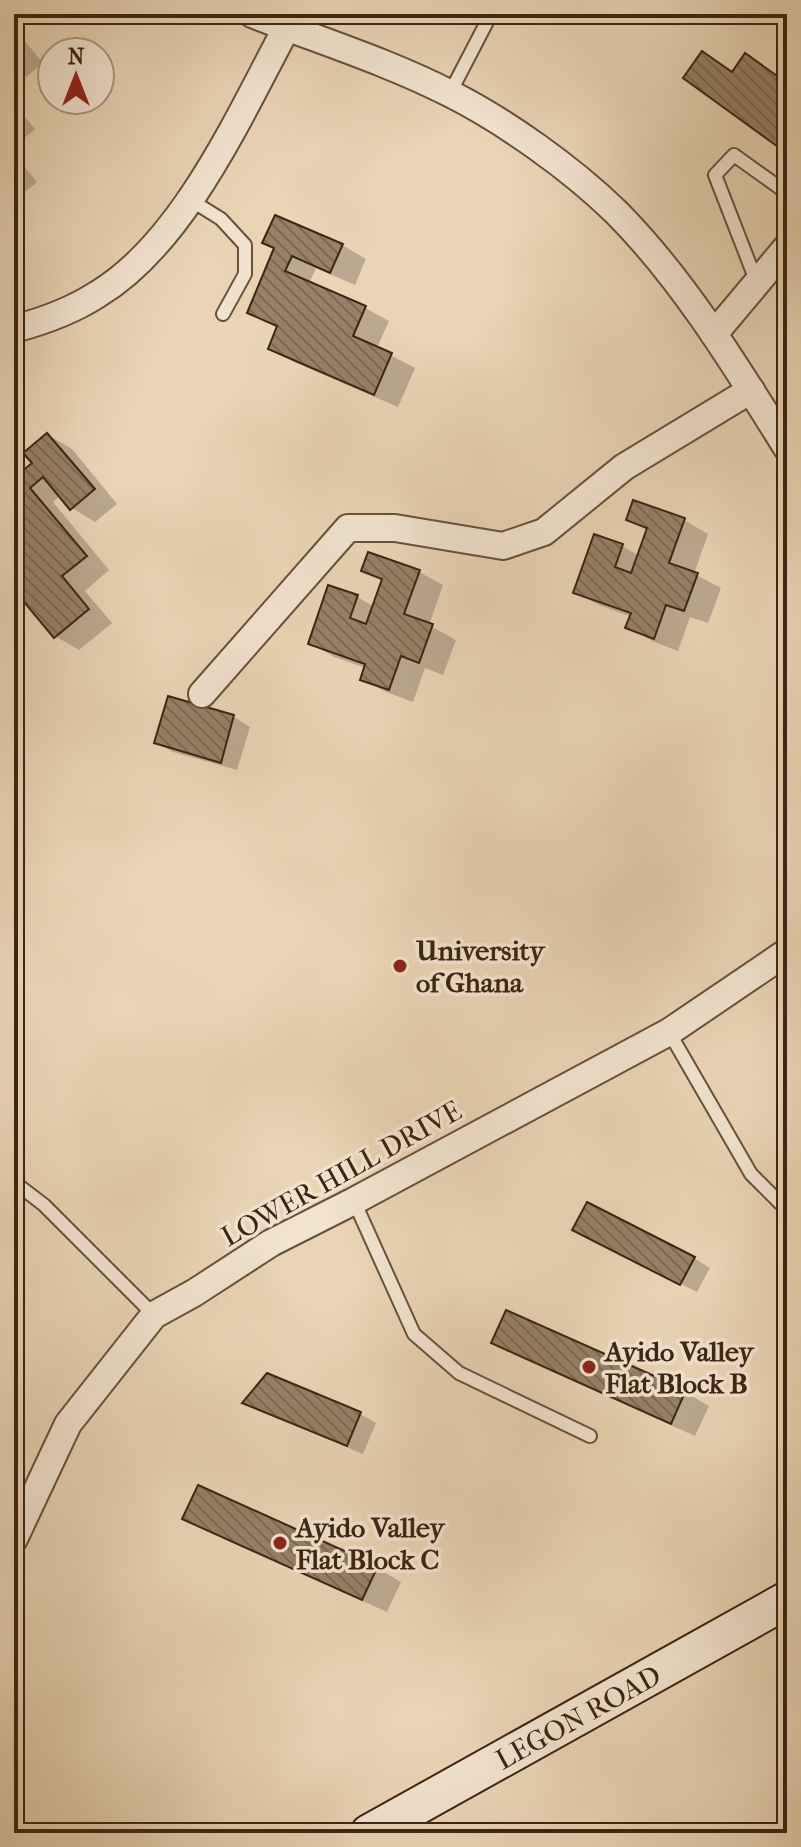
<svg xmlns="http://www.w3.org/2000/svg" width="801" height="1847" viewBox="0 0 801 1847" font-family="'IM FELL French Canon',serif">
<defs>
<pattern id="building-back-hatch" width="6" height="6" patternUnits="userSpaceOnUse" patternTransform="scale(2)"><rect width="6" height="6" fill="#968067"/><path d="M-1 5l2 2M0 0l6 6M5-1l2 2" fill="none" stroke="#7c6953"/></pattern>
</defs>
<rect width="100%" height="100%" fill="#e9d4b5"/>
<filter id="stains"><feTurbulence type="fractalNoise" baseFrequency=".0025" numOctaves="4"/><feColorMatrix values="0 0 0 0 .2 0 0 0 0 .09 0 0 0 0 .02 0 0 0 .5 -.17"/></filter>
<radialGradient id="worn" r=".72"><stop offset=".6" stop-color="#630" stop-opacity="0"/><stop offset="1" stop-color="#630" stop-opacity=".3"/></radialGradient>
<g fill="#0003">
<polygon points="14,28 43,63 21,81 14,77"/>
<polygon points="703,53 734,72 746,56 787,82 787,150 685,78"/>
<polygon points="14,104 35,129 14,147"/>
<polygon points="14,154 37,182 14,201"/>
<polygon points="342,245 366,259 355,285 316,268 309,284 365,308 389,321 377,348 415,368 398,407 294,362 270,348 279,328 249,312 276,249"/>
<polygon points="48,435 72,449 117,504 95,522 72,508 61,495 53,502 109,570 85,591 112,623 79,650 55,636 14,587 14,480 35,463"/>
<polygon points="634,503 684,520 708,534 694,574 721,588 708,623 690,617 678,651 652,641 628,627 632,617 599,605 575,592 622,546 639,556 648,531 628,520"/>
<polygon points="364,570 419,572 443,585 429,625 456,640 443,675 425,668 413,702 386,692 362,679 366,668 334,657 310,643 357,597 375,607 384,582"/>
<polygon points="169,699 234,717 250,727 237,770 173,752 156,742"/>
<polygon points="591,1239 694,1258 710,1268 697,1292"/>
<polygon points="507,1312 685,1392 709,1406 695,1436 517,1356 494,1342"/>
<polygon points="245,1402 360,1414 376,1423 363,1454 260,1411"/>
<polygon points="185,1518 377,1568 401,1582 387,1612 209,1532"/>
</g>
<g fill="url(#building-back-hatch)" stroke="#3d2512" stroke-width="2">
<polygon points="702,51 732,72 745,53 787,83 787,142 781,149 683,78"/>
<polygon points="275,215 343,244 330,273 292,256 285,271 366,306 353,336 392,353 374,395 268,349 277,326 247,313 274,248 262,243"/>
<polygon points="47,433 95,489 70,510 43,477 30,488 87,556 62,576 89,609 54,638 14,590 14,478 32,463 23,453"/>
<polygon points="633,500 685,518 669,563 698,573 684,611 666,605 654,639 625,628 631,613 573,593 594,534 623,544 615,567 631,573 647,528 626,520"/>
<polygon points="368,552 420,570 404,614 433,624 419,663 401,656 389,690 360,680 365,664 308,644 328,585 358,595 350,618 366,624 382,579 361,571"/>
<polygon points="168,696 234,715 221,763 154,743"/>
<polygon points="587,1202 695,1257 680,1285 572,1230"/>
<polygon points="506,1310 686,1390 671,1424 491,1343"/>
<polygon points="267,1373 361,1412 347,1446 242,1403"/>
<polygon points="198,1485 378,1566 362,1600 182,1519"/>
</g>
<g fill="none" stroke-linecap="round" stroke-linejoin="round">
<g stroke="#68513b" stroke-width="16">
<g id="lane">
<polyline points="450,93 491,14"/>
<polyline points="189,199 221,219 245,245 245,274 223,314"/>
<polyline points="757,283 715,175 734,155 787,193"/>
<polyline points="669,1032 751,1174 787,1210"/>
<polyline points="14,1182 44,1205 154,1315"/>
<polyline points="354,1201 414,1334 459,1373 590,1436"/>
</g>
</g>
<g stroke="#68513b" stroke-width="30">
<g id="street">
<path d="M252,14c66,26 134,47 197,79 56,28 123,76 167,119 67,67 121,156 171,236"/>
<path d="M14,329c30,-8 58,-18 84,-35 86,-52 142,-180 189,-267"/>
<polyline points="714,334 787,247"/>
<polyline points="202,694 348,528 395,528 503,546 544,532 624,467 751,390"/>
<polyline points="14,1539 68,1424 154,1315 194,1293 271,1243 354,1201 669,1032 787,952"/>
</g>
</g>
<g stroke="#3d2512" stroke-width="40">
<polyline id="secondary" points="369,1833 787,1600"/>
</g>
<use href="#lane" stroke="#f1e3cf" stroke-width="12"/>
<use href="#street" stroke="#f1e3cf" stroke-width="26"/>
<use href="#secondary" stroke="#f1e3cf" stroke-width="36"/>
</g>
<g fill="#8f2418" stroke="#f1e3cf" stroke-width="3">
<circle cx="400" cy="966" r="8"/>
<circle cx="589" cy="1367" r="8"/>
<circle cx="280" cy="1543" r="8"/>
</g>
<g text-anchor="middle" stroke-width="7" stroke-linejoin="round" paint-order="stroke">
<g font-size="28" font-weight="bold" fill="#3d2512" stroke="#f1e3cf" text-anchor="start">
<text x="416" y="960">University<tspan x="416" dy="32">of Ghana</tspan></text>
<text x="605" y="1361">Ayido Valley<tspan x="605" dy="32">Flat Block B</tspan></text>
<text x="296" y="1537">Ayido Valley<tspan x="296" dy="32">Flat Block C</tspan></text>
</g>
<g font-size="28" fill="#3d2512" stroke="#f1e3cf">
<text transform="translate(341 1173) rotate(-29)" y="10">LOWER HILL DRIVE</text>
<text transform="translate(578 1717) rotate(-29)" y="10">LEGON ROAD</text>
</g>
</g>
<rect width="801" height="1847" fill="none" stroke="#e9d4b5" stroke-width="48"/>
<rect x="16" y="16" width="769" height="1815" fill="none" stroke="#3d2512" stroke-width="4"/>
<rect x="24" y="24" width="753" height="1799" fill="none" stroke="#3d2512" stroke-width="2"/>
<g transform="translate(76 76)"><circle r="38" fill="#f1e3cf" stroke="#a99783" stroke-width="2"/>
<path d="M0-6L14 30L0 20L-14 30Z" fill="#8f2418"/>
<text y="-12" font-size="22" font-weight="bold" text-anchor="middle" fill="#3d2512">N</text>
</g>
<rect width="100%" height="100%" filter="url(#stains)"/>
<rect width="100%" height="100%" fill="url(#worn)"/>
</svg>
